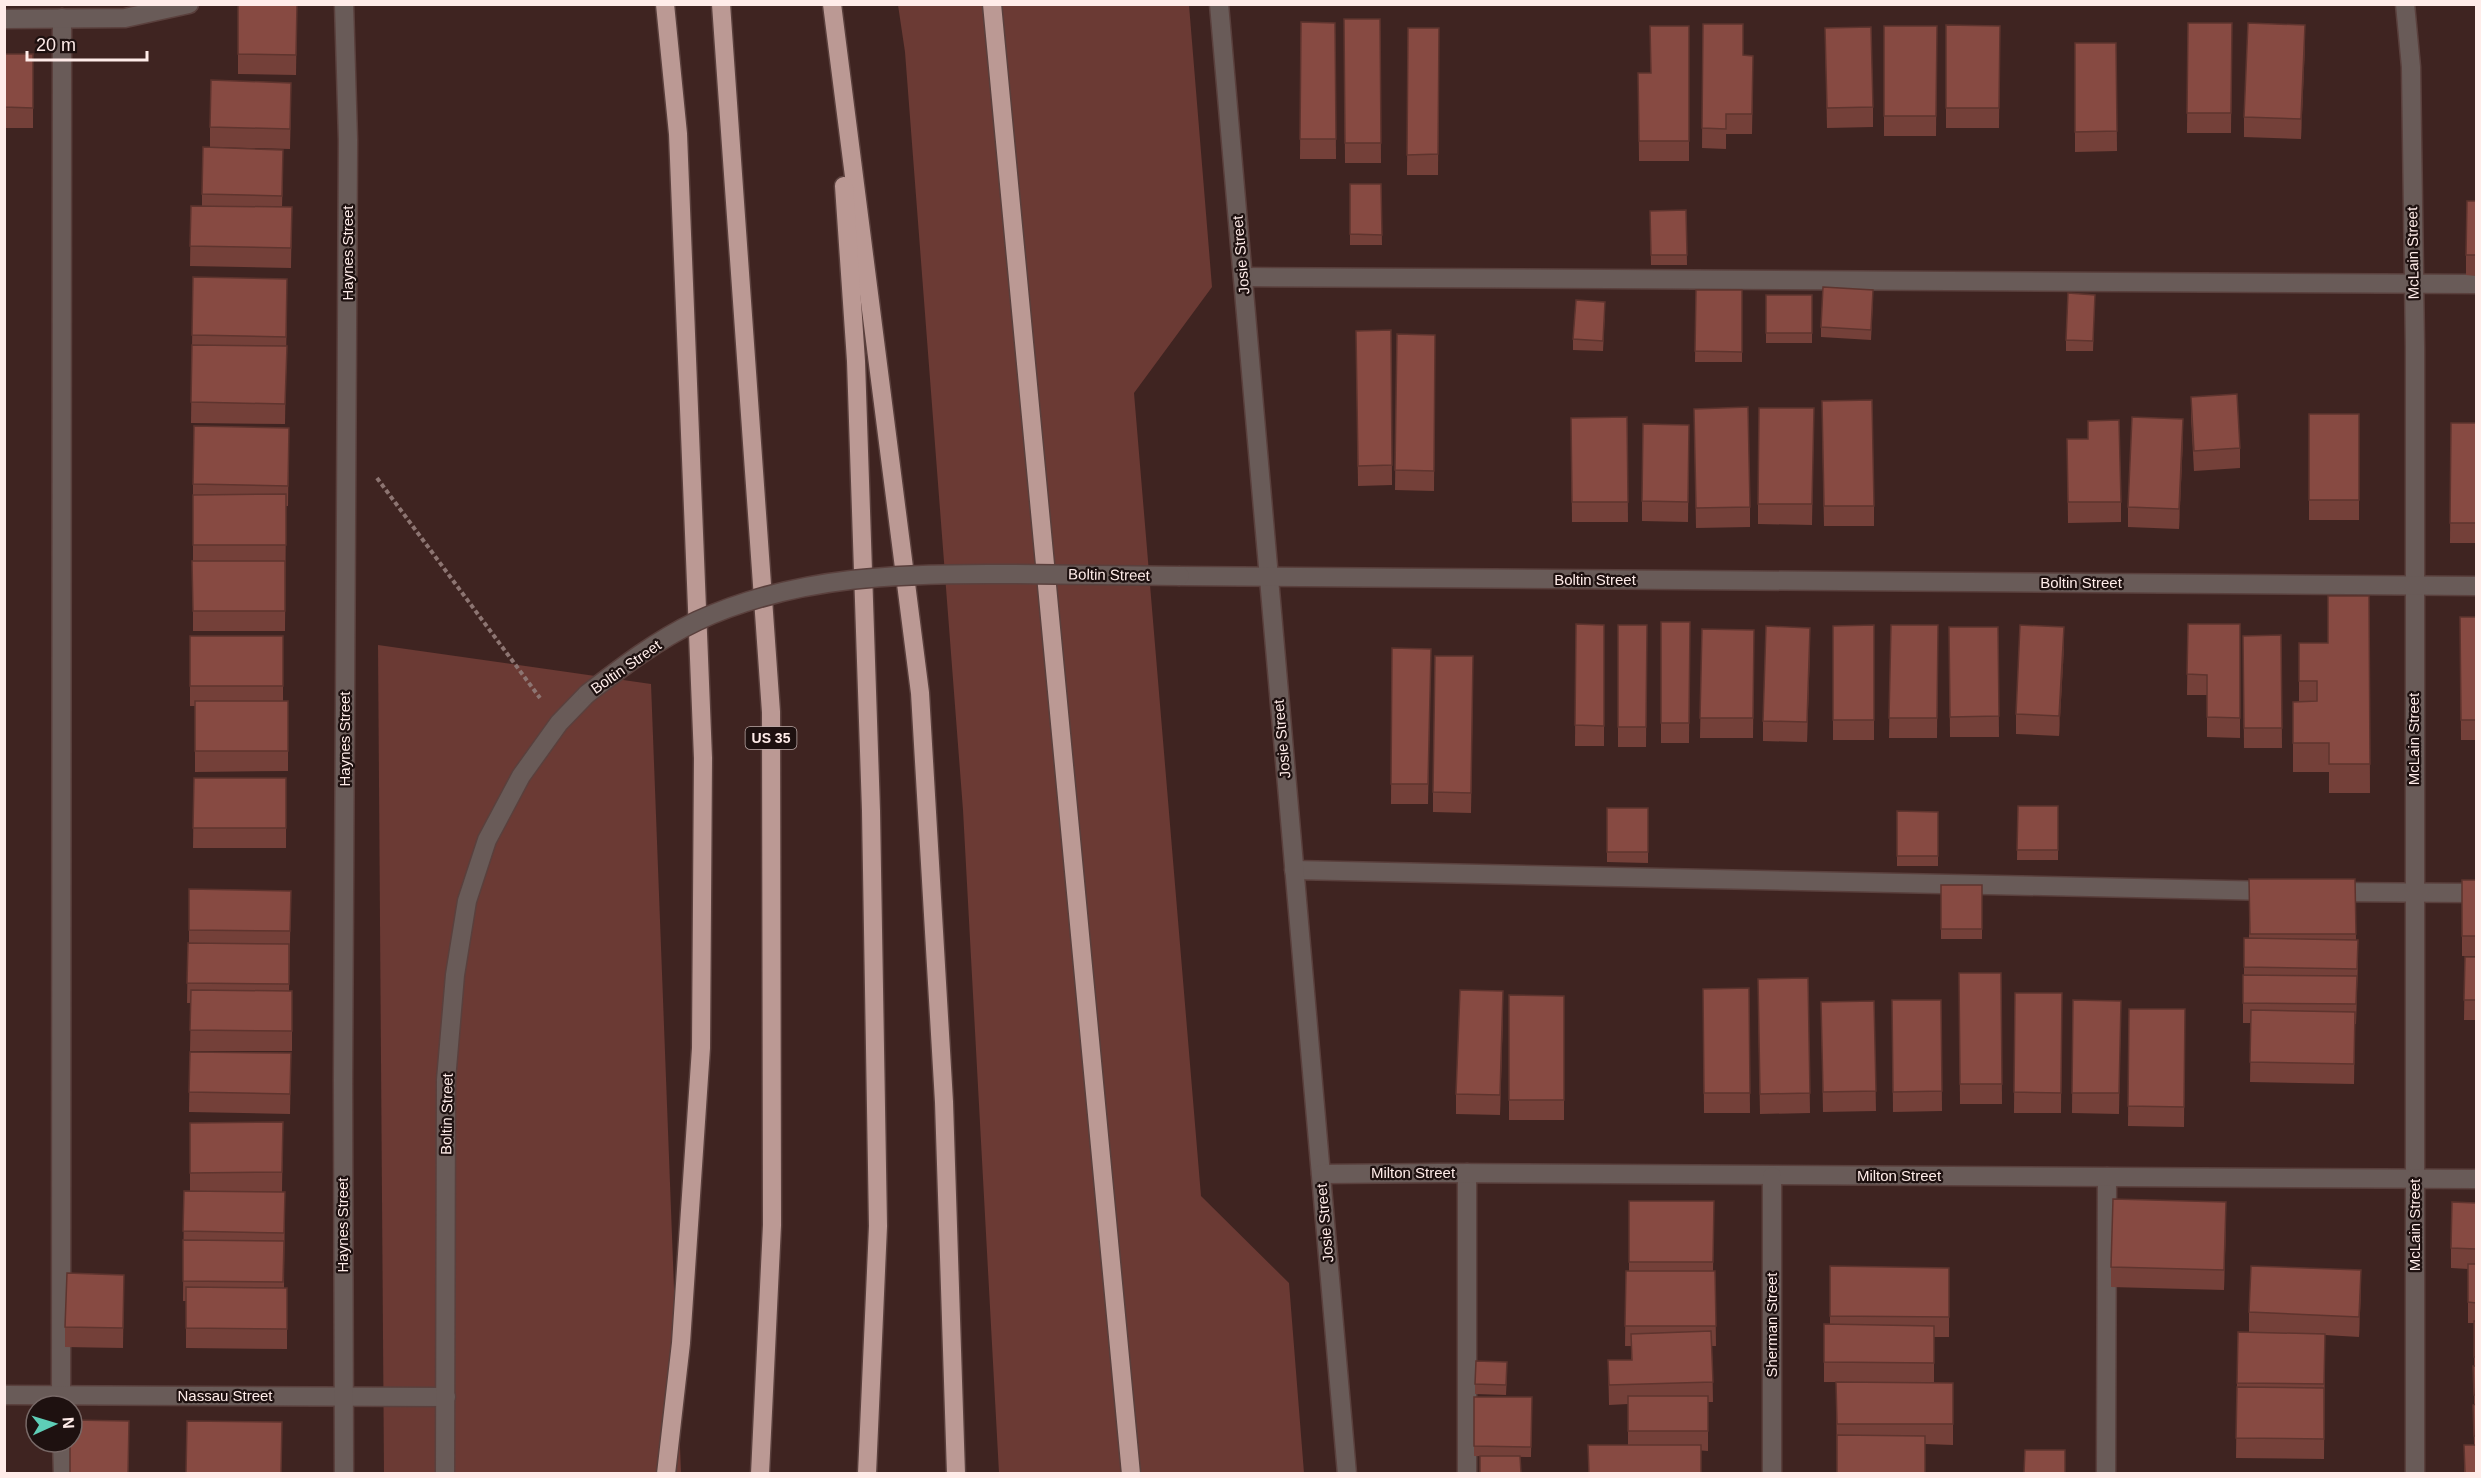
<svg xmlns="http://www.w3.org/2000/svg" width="2481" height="1478" viewBox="0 0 2481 1478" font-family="Arial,sans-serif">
<rect width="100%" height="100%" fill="#3f2421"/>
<g fill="#6b3a34">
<polygon points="898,5 1189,5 1212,287 1134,393 1201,1196 1289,1283 1304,1473 999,1473 963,810 905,52"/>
<polygon points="378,645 651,684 681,1473 384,1473"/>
</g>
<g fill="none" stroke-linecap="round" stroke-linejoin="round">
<g stroke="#5a403d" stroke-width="21">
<g id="lane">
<polyline points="1244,277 2476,284"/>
<polyline points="1294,870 2273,891"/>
<polyline points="2330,892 2476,893"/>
<polyline points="61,1406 62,18"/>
<polyline points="62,1442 63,1474"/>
<polyline points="1467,1474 1467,1173"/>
<polyline points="2106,1474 2107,1177"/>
</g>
</g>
<g stroke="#5a403d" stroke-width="21">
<g id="street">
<polyline points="1219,4 1347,1474"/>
<polyline points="2405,4 2411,67 2415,347 2415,1474"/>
<polyline points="4,19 125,18 189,4"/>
<polyline points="1180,576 2476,586"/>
<polyline points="1321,1174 1441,1173 2476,1179"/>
<polyline points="4,1395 446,1397"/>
<polyline points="344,1474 343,1080 348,140 344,4"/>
<polyline points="445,1474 446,1080 455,975 467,901 487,840 521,776 559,723 587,694"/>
<polyline points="1772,1474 1772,1176"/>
</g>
</g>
<g stroke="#5a403d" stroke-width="21">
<g id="highway">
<polyline points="665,4 678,134 703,758 701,1048 681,1343 666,1474"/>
<polyline points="721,4 771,712 772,1225 760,1474"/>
<polyline points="832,4 920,693 944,1102 956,1474"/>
<polyline points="992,4 1131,1474"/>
<polyline points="844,186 856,361 871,811 878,1226 867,1474"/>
</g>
</g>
<polyline stroke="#8d7572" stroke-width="4" stroke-dasharray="4.5 3" stroke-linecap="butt" points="377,478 540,698"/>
<use href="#lane" stroke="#695b58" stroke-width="18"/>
<use href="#street" stroke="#695b58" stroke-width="18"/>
<use href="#highway" stroke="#bb9994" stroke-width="18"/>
<g stroke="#5a403d" stroke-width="21" stroke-linecap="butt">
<path id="street-bridge" d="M587,694c35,-27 70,-54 110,-73 100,-46 207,-48 315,-47 56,1 112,1 168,2"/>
</g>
<use href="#street-bridge" stroke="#695b58" stroke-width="18"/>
</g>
<g fill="#744039">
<polygon points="238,4 297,4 296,75 238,74"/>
<polygon points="1344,19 1380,19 1381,163 1345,163"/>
<polygon points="1301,22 1335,23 1336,159 1300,159"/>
<polygon points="2188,23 2232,23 2231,133 2187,133"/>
<polygon points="1703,24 1743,55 1753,76 1752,134 1726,134 1726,149 1702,148"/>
<polygon points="1946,25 2000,26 1999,128 1946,128"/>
<polygon points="1689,26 1689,161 1639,161 1638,73 1650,73"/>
<polygon points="1884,26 1937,26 1936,136 1884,136"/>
<polygon points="1408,28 1439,28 1438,175 1407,175"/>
<polygon points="1825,28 1873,107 1873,127 1827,128"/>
<polygon points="2075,43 2116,43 2117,151 2075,152"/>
<polygon points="2305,45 2301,139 2244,137 2244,117"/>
<rect x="4" y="54" width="29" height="74"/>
<polygon points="291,103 290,149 210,147 210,127"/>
<polygon points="283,170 282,207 292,207 291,268 190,266 191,206 202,206 202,194"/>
<polygon points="1350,184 1381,184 1382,245 1350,245"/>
<polygon points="2476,201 2476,276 2466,275 2466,255"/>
<polygon points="1686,210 1687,265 1651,265 1650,211"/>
<polygon points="193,277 287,299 285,424 191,423"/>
<polygon points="1696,290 1742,290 1742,362 1695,362"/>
<rect x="1766" y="295" width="46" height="48"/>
<polygon points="2095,295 2093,351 2066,351 2066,340"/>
<polygon points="1873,300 1871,340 1821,337 1821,327"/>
<polygon points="1605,312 1603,351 1573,350 1573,339"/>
<polygon points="1391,330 1392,485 1358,486 1356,331"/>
<polygon points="1397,334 1435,335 1434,491 1395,490"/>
<polygon points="2191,397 2240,448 2240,468 2194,471 2191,417"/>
<polygon points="1814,408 1812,525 1758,524 1758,504"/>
<polygon points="1694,409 1750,507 1750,527 1696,528"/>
<rect x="2309" y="414" width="50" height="106"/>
<polygon points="1627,417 1628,522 1572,522 1571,418"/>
<polygon points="1822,421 1874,506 1874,526 1824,526"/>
<polygon points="2451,423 2476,423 2476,543 2450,543"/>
<polygon points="1689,425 1688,522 1642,521 1642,501"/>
<polygon points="289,428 288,506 286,506 285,631 193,631 193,484"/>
<polygon points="2067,439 2121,502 2121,522 2068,523"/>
<polygon points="2183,439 2179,529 2128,527 2128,507"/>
<polygon points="2369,596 2370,793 2329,793 2329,772 2293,772 2293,702 2299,702 2299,643 2328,643"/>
<polygon points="2460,617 2476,617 2476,740 2461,740"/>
<polygon points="1661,622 1690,622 1689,743 1661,743"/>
<polygon points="1576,624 1604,625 1604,746 1575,746"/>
<polygon points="2188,624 2240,624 2240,738 2207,737 2207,695 2187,695"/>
<polygon points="1618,625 1647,625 1646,747 1618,747"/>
<polygon points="1874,625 1874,740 1833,740 1833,626"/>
<polygon points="1891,625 1938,625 1937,738 1889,738"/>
<polygon points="1949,627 1998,627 1999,737 1950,737"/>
<polygon points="1702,629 1754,650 1753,738 1700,738"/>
<polygon points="2281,635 2282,748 2244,748 2243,636"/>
<polygon points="190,636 283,636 283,701 288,701 288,771 195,772 195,706 190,706"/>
<polygon points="2064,647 2059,736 2016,734 2016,714"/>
<polygon points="1392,648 1431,649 1428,804 1391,804"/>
<polygon points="1810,648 1807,742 1763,741 1763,721"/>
<polygon points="1473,677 1471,813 1433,812 1433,792"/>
<polygon points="194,778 286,778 286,848 193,848"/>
<polygon points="2018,806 2058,806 2058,860 2017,860"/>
<polygon points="1607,808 1648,808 1648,863 1607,862"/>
<polygon points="1897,811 1938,812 1938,866 1897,866"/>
<polygon points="2249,879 2355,879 2356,940 2358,960 2356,1024 2355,1024 2354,1084 2250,1082 2251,1023 2243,1023 2243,975 2244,975 2244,938 2249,938"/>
<rect x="2462" y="880" width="14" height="76"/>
<rect x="1941" y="885" width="41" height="54"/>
<polygon points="189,889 291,891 289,991 292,991 292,1051 190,1051 191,1003 187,1003 188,943 189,943"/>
<polygon points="2465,957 2476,957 2476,1020 2464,1020"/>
<polygon points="1959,973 2001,973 2002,1104 1960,1104"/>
<polygon points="1808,978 1810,1113 1760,1114 1758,999"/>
<polygon points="1749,988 1750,1113 1704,1113 1703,989"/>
<polygon points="2015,993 2062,993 2061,1113 2014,1113"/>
<polygon points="1509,995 1564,996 1564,1120 1509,1120"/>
<polygon points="1892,1000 1941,1000 1942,1111 1893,1112"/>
<polygon points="2073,1000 2121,1001 2119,1114 2072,1113"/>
<polygon points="1874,1001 1876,1111 1823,1112 1821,1002"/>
<polygon points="2129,1009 2185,1009 2184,1127 2128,1126"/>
<polygon points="1503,1011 1500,1115 1456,1114 1456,1094"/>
<polygon points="190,1052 291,1053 290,1114 189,1112"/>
<polygon points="283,1122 282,1192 285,1192 284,1288 287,1288 287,1349 186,1348 186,1301 183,1301 184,1191 190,1191 190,1123"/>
<polygon points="1629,1201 1714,1201 1713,1271 1715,1271 1716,1346 1712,1346 1713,1402 1708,1402 1708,1451 1628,1445 1628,1404 1609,1405 1608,1360 1631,1360 1631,1346 1625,1346 1626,1271 1629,1271"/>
<polygon points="2476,1203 2476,1473 2464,1473 2464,1445 2474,1445 2473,1405 2474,1405 2474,1323 2468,1323 2468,1269 2451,1268 2451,1248"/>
<polygon points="2226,1222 2224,1290 2111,1287 2111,1267"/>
<polygon points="1830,1266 1949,1268 1949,1337 1934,1337 1934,1383 1953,1383 1953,1445 1925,1444 1837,1473 1836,1382 1824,1382 1824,1324 1830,1324"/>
<polygon points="124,1275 123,1348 65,1347 65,1327"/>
<polygon points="2361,1290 2359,1337 2325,1335 2324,1459 2236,1458 2237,1383 2276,1333 2249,1332 2249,1312"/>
<polygon points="1507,1373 1506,1395 1475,1394 1475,1384"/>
<polygon points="1474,1397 1532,1397 1531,1457 1474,1456"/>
</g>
<g fill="#5e342e">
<polygon points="2305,25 2305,45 2301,139 2301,119"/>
<polygon points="2183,419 2183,439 2179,529 2179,509"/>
<polygon points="2064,627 2064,647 2059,736 2059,716"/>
<polygon points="1810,628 1810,648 1807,742 1807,722"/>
<polygon points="1503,991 1503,1011 1500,1115 1500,1095"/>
<polygon points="2226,1202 2226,1222 2224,1290 2224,1270"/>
<polygon points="2361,1270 2361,1290 2359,1337 2359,1317"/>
</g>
<g fill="#874a42" stroke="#5e342e" stroke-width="1.5">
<polygon points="238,4 297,4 296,55 238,54"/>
<polygon points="1344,19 1380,19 1381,143 1345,143"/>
<polygon points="1301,22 1335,23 1336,139 1300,139"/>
<polygon points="2188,23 2232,23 2231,113 2187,113"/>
<polygon points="2248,23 2305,25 2301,119 2244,117"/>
<polygon points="1703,24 1743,24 1743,55 1753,56 1752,114 1726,114 1726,129 1702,128"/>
<polygon points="1946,25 2000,26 1999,108 1946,108"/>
<polygon points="1650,26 1689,26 1689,141 1639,141 1638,73 1651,73"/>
<polygon points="1884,26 1937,26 1936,116 1884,116"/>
<polygon points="1871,27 1873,107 1827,108 1825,28"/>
<polygon points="1408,28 1439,28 1438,154 1407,155"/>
<polygon points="2075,43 2116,43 2117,131 2075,132"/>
<polygon points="4,54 33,54 33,108 4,107"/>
<polygon points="211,80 291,83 290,129 210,127"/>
<polygon points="203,147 283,150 282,196 202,194"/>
<polygon points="1350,184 1381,184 1382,235 1350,234"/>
<polygon points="2467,201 2476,201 2476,255 2466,255"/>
<polygon points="191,206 292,207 291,248 190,246"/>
<polygon points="1686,210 1687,255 1651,255 1650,211"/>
<polygon points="193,277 287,279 286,337 192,335"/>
<polygon points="1823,287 1873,290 1871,330 1821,327"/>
<polygon points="1696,290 1742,290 1742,352 1695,351"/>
<polygon points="2068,293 2095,295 2093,341 2066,340"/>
<rect x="1766" y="295" width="46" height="38"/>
<polygon points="1576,300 1605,302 1603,341 1573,339"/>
<polygon points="1391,330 1392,465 1358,466 1356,331"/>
<polygon points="1397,334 1435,335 1434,471 1395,470"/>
<polygon points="192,345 287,346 285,404 191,402"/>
<polygon points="2237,394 2240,448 2194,451 2191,397"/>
<polygon points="1872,400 1874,506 1824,506 1822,401"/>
<polygon points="1748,407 1750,507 1696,508 1694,409"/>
<polygon points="1759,408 1814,408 1812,504 1758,504"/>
<rect x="2309" y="414" width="50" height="86"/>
<polygon points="1627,417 1628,502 1572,502 1571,418"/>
<polygon points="2132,417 2183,419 2179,509 2128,507"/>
<polygon points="2119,420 2121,502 2068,502 2067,439 2088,439 2088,421"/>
<polygon points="2451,423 2476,423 2476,523 2450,523"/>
<polygon points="1643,424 1689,425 1688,502 1642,501"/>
<polygon points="194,426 289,428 288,486 193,484"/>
<polygon points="286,494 286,545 193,545 193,495"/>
<polygon points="192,561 285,561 285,611 193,611"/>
<polygon points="2328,596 2369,596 2370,764 2329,764 2329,743 2293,743 2293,702 2317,701 2317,681 2299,681 2299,643 2328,643"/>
<polygon points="2460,617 2476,617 2476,720 2461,720"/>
<polygon points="1661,622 1690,622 1689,723 1661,723"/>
<polygon points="1576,624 1604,625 1604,726 1575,725"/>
<polygon points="2188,624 2240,624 2240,718 2207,717 2207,675 2187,674"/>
<polygon points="1618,625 1647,625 1646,727 1618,727"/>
<polygon points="1874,625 1874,720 1833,720 1833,626"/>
<polygon points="1891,625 1938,625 1937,718 1889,718"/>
<polygon points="2020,625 2064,627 2059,716 2016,714"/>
<polygon points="1766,626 1810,628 1807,722 1763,721"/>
<polygon points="1949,627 1998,627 1999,716 1950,717"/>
<polygon points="1702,629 1754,630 1753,718 1700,718"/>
<polygon points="2281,635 2282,728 2244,728 2243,636"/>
<rect x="190" y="636" width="93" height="50"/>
<polygon points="1392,648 1431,649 1428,784 1391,784"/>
<polygon points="1435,656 1473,656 1471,793 1433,792"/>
<rect x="195" y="701" width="93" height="50"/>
<polygon points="194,778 286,778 286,828 193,828"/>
<polygon points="2018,806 2058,806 2058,850 2017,850"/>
<rect x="1607" y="808" width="41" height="44"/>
<polygon points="1897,811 1938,812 1938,856 1897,856"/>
<polygon points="2249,879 2355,879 2356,934 2250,934"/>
<rect x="2462" y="880" width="14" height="56"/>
<rect x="1941" y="885" width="41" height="44"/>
<polygon points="189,889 291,891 290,931 189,930"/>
<polygon points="2244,938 2358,940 2357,969 2244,967"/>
<polygon points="188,943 289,944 289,984 187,983"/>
<polygon points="2465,957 2476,957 2476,1000 2464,1000"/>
<polygon points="1959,973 2001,973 2002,1084 1960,1084"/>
<polygon points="2243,975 2357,976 2356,1004 2243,1003"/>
<polygon points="1808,978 1810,1093 1760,1094 1758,979"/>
<polygon points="1749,988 1750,1093 1704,1093 1703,989"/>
<polygon points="191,990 292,991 292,1031 190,1030"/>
<polygon points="1460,990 1503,991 1500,1095 1456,1094"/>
<polygon points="2015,993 2062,993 2061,1093 2014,1092"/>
<polygon points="1509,995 1564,996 1564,1100 1509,1100"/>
<polygon points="1892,1000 1941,1000 1942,1091 1893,1092"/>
<polygon points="2073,1000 2121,1001 2119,1093 2072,1093"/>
<polygon points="1874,1001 1876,1091 1823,1092 1821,1002"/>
<polygon points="2129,1009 2185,1009 2184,1107 2128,1106"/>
<polygon points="2251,1010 2355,1012 2354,1064 2250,1062"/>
<polygon points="190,1052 291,1053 290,1094 189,1092"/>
<polygon points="283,1122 282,1172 190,1173 190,1123"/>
<polygon points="184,1191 285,1192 284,1233 183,1231"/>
<polygon points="2113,1199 2226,1202 2224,1270 2111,1267"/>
<polygon points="1629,1201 1714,1201 1713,1262 1629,1262"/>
<polygon points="2452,1202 2476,1203 2476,1249 2451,1248"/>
<polygon points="183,1240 284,1241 283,1282 183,1281"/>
<polygon points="2468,1264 2476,1264 2476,1303 2468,1302"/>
<polygon points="1830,1266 1949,1268 1949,1317 1830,1316"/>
<polygon points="2251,1266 2361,1270 2359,1317 2249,1312"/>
<polygon points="1626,1271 1715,1271 1716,1326 1625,1326"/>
<polygon points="67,1273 124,1275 123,1328 65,1327"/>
<polygon points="186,1287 287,1288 287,1329 186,1328"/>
<rect x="2474" y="1321" width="2" height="36"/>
<polygon points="1824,1324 1934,1326 1934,1363 1824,1362"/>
<polygon points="1711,1331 1713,1382 1609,1385 1608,1360 1632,1360 1631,1334"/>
<polygon points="2238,1332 2325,1334 2324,1384 2237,1383"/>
<polygon points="1476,1361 1507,1362 1506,1385 1475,1384"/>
<polygon points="2473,1366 2476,1366 2476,1395 2474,1395"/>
<polygon points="1836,1382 1953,1383 1953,1424 1837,1424"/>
<polygon points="2237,1387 2324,1388 2324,1439 2236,1438"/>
<rect x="1628" y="1396" width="80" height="35"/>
<polygon points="1474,1397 1532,1397 1531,1447 1474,1446"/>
<polygon points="2476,1404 2476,1436 2474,1436 2473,1405"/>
<polygon points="72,1420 129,1421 128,1473 70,1473 70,1442 72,1442"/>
<polygon points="187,1421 282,1422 281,1473 186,1473"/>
<polygon points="1837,1435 1925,1436 1925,1473 1837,1473"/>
<polygon points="1588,1445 1701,1445 1701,1473 1589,1473"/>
<polygon points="2464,1445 2476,1445 2476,1473 2465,1473"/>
<polygon points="2025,1450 2065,1450 2065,1473 2024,1473"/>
<polygon points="1480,1456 1520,1456 1521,1473 1480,1473"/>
</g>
<g text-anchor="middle" stroke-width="4.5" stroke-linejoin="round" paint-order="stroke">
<rect fill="#1e1110" stroke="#bcaaa8" stroke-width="1.5" x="745.5" y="727" width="51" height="22" rx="4.5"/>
<g font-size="14" font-weight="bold" fill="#ffece9">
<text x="771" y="743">US 35</text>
</g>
<g font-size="15" fill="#ffece9" stroke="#1e1110">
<text transform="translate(348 253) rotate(-90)" y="5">Haynes Street</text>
<text transform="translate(2413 253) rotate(-91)" y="5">McLain Street</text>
<text transform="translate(1241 255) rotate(-95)" y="5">Josie Street</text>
<text transform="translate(1109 575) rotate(1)" y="5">Boltin Street</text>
<text x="1595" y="585">Boltin Street</text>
<text x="2081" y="588">Boltin Street</text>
<text transform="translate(626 667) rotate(-35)" y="5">Boltin Street</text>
<text transform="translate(345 739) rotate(-90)" y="5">Haynes Street</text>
<text transform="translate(1282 739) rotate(-95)" y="5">Josie Street</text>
<text transform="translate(2414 739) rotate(-90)" y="5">McLain Street</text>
<text transform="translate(447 1114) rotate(-89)" y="5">Boltin Street</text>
<text x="1413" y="1178">Milton Street</text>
<text x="1899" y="1181">Milton Street</text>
<text transform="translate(1325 1223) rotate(-95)" y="5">Josie Street</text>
<text transform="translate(343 1225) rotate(-90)" y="5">Haynes Street</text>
<text transform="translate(2415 1225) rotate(-90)" y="5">McLain Street</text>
<text transform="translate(1772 1325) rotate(-90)" y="5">Sherman Street</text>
<text x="225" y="1401">Nassau Street</text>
</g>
</g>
<rect width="2481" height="1478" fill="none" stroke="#ffece9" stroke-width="12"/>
<g transform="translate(54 1424) rotate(86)"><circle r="28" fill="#1e1110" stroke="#786967" stroke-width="1.5"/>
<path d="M0-4.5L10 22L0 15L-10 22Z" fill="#5eceb7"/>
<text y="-9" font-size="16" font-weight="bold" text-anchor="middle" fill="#ffece9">N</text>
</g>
<path d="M27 51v9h120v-9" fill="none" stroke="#ffece9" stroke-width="3"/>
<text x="36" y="51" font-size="18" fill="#ffece9" stroke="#1e1110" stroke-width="4.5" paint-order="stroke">20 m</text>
</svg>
